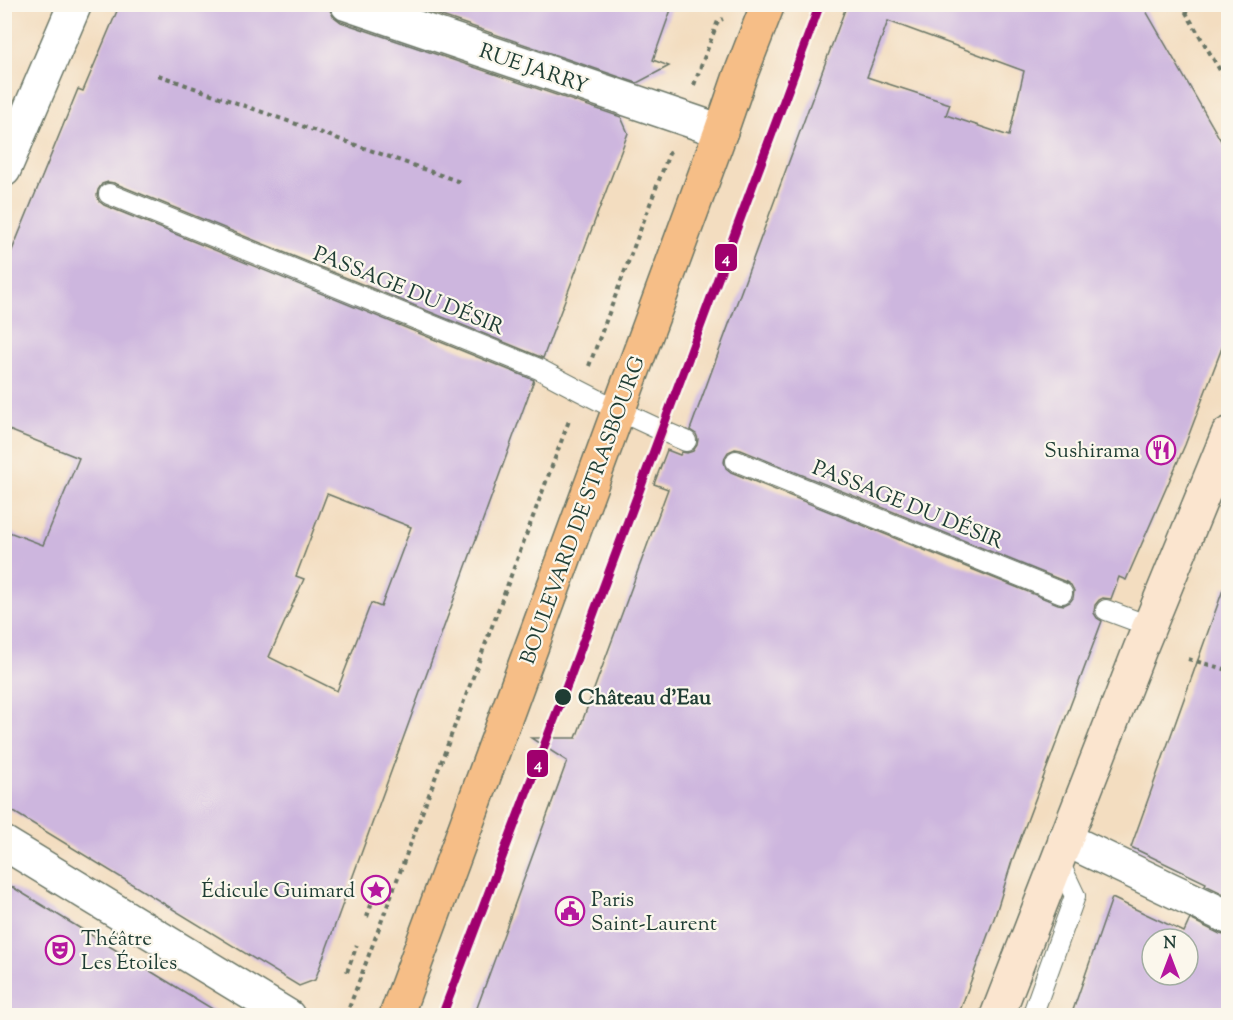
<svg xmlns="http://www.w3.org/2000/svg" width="1233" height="1020" viewBox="0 0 1233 1020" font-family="'Sorts Mill Goudy',serif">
<rect width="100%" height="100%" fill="#fbf7ec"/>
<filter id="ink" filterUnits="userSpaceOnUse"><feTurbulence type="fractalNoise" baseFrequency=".0167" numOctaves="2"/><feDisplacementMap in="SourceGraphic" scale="12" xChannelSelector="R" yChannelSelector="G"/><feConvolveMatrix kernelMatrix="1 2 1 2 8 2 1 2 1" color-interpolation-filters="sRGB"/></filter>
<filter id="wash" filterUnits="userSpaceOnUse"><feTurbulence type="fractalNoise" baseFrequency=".008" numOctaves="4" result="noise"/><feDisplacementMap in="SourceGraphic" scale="24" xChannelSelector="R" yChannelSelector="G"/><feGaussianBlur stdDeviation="1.35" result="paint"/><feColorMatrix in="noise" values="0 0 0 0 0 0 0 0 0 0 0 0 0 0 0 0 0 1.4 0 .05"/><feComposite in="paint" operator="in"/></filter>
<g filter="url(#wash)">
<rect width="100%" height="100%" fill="#f3ddc0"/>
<g id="blocks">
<g fill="#cdb6de" fill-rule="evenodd">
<path d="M120,4h209v4l4,8 8,6 280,95 7,16 -85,225 -429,-175 -6,-1 -6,2 -4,6 -1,5 2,6 5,4 430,175 -219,600 -16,6 -295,-180v-276l39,15 36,-87 -75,-30v-158l74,-181 5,2zM327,494l84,33 -30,80 -10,-4 -34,88 -68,-34 35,-78 -8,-3z"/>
<polygon points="407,4 673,4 653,60 669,66 637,83"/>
<path d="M847,4h295l86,149v179l-43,113 -59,135 -7,-3 -8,22 -8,-1 -4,2 -4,5 -1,8 3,5 5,3 -90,240 -16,52 -38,103h-484l93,-255 -36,-23h45l92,-249 -14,-5 13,-34 13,5 2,-3 5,1 6,-2 4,-6 1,-6 -2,-5 -6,-4zM888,21l136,50 -15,65 -63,-21 4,-11 -83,-27zM735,449l6,1 325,132 5,3 3,6 -1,7 -3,4 -6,3 -6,-1 -327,-132 -5,-4 -2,-6 1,-5 3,-5z"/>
<polygon points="1224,587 1228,587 1228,896 1205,885 1206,883 1131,847"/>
<polygon points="4,882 142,966 224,1016 4,1016"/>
<path d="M1112,898l72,34 6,-13 30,15 8,2v80h-157zM1152,939h36v36h-36z"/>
</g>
</g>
</g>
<g filter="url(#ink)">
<use href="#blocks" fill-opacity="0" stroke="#697565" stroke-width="1.5"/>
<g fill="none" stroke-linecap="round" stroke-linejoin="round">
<g stroke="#697565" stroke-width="22">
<g id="lane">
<path d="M109,194l430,175c48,26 97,51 147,72"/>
<polyline points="736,461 1062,593"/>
<polyline points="1106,610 1149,626"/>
<polyline points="1032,1016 1075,896 1058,860"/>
</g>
</g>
<g stroke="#697565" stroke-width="36">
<g id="street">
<polyline points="347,4 721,131"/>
<polyline points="4,170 75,4"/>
<polyline points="1065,839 1228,917"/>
<polyline points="4,843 288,1016"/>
</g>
</g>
<g stroke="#697565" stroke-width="36">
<polyline id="secondary" points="997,1016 1140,649 1228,434"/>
</g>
<g stroke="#697565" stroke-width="36">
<polyline id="primary" points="396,1016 721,131 740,76 768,4"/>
</g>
<g stroke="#697565" stroke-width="4" stroke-dasharray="4.5 4.5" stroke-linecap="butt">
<polyline points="1181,4 1228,84"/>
<polyline points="158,75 463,183"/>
<polyline points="694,85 718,21 723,19"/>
<polyline points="589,366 670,151"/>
<polyline points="1188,659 1228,670"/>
<polyline points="367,917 377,887"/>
<polyline points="471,934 478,910"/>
<polyline points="347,972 357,945"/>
<polyline points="346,1016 570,418"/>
</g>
<use href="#lane" stroke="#fff" stroke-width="20"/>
<use href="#street" stroke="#fff" stroke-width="33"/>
<use href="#secondary" stroke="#fbe5cf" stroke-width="33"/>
<use href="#primary" stroke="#f6be87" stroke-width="33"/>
<g stroke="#fbf7ec" stroke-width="14">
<polyline id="metro-1" points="442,1016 563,696 820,4"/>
</g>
<use href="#metro-1" stroke="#a0006e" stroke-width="9"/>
</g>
</g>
<defs>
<g id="restaurant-ring" transform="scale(1.5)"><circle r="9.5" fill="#fbf7ec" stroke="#b5179e" stroke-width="1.5"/><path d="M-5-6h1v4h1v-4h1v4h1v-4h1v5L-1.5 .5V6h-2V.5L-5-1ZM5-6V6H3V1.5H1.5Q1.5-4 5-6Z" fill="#b5179e"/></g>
<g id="sight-ring" transform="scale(1.5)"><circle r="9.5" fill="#fbf7ec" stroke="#b5179e" stroke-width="1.5"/><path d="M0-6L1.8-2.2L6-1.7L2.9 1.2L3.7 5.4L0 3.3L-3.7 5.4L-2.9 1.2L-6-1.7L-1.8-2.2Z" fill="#b5179e"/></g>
<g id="civic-ring" transform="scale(1.5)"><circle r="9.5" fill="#fbf7ec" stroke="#b5179e" stroke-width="1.5"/><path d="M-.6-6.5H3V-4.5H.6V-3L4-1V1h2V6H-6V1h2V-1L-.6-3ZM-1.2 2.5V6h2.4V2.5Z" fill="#b5179e"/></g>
<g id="theatre-ring" transform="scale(1.5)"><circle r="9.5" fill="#fbf7ec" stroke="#b5179e" stroke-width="1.5"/><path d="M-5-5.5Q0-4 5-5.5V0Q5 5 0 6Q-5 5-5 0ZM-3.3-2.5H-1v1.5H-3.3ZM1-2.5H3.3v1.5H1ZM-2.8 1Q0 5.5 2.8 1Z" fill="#b5179e"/></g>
</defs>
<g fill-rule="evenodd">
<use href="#restaurant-ring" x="1161" y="450"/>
<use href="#sight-ring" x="376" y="890"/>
<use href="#civic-ring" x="570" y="911"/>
<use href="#theatre-ring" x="60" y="950"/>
</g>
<circle fill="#1f3d34" stroke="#fbf7ec" stroke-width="2" cx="563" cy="697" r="9"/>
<g text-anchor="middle" stroke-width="4.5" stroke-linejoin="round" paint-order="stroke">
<g font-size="21" fill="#1f3d34" stroke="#fbf7ec">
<text transform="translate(534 68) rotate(19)" y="7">RUE JARRY</text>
<text transform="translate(409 290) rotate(22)" y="7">PASSAGE DU DÉSIR</text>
<text transform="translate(908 504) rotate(22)" y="7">PASSAGE DU DÉSIR</text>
<text transform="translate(582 510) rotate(-70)" y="7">BOULEVARD DE STRASBOURG</text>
</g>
<g font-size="21" fill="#1f3d34" stroke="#fbf7ec" text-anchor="end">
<text x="1140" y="457">Sushirama</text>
<text x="355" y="897">Édicule Guimard</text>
<text x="591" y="906" text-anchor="start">Paris<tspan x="591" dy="24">Saint-Laurent</tspan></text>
<text x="81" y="945" text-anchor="start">Théâtre<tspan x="81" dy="24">Les Étoiles</tspan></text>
</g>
<g font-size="21" font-weight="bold" fill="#1f3d34" stroke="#fbf7ec" text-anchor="start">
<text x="578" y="704">Château d'Eau</text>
</g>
</g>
<g stroke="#fbf7ec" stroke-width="2">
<rect x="714" y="243" width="24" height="29" rx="6" fill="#a0006e"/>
<rect x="526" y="749" width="23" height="29" rx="6" fill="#a0006e"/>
</g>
<g font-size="16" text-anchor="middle" font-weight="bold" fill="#fff">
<text x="726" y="263">4</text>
<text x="538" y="769">4</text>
</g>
<rect width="1233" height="1020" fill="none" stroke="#fbf7ec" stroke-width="24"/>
<g transform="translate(1170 957)"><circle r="28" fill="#fbf7ec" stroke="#a3ada2" stroke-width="1.5"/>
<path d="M0-4.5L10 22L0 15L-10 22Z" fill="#b5179e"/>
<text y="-9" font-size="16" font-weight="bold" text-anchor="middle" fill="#1f3d34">N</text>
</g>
</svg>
